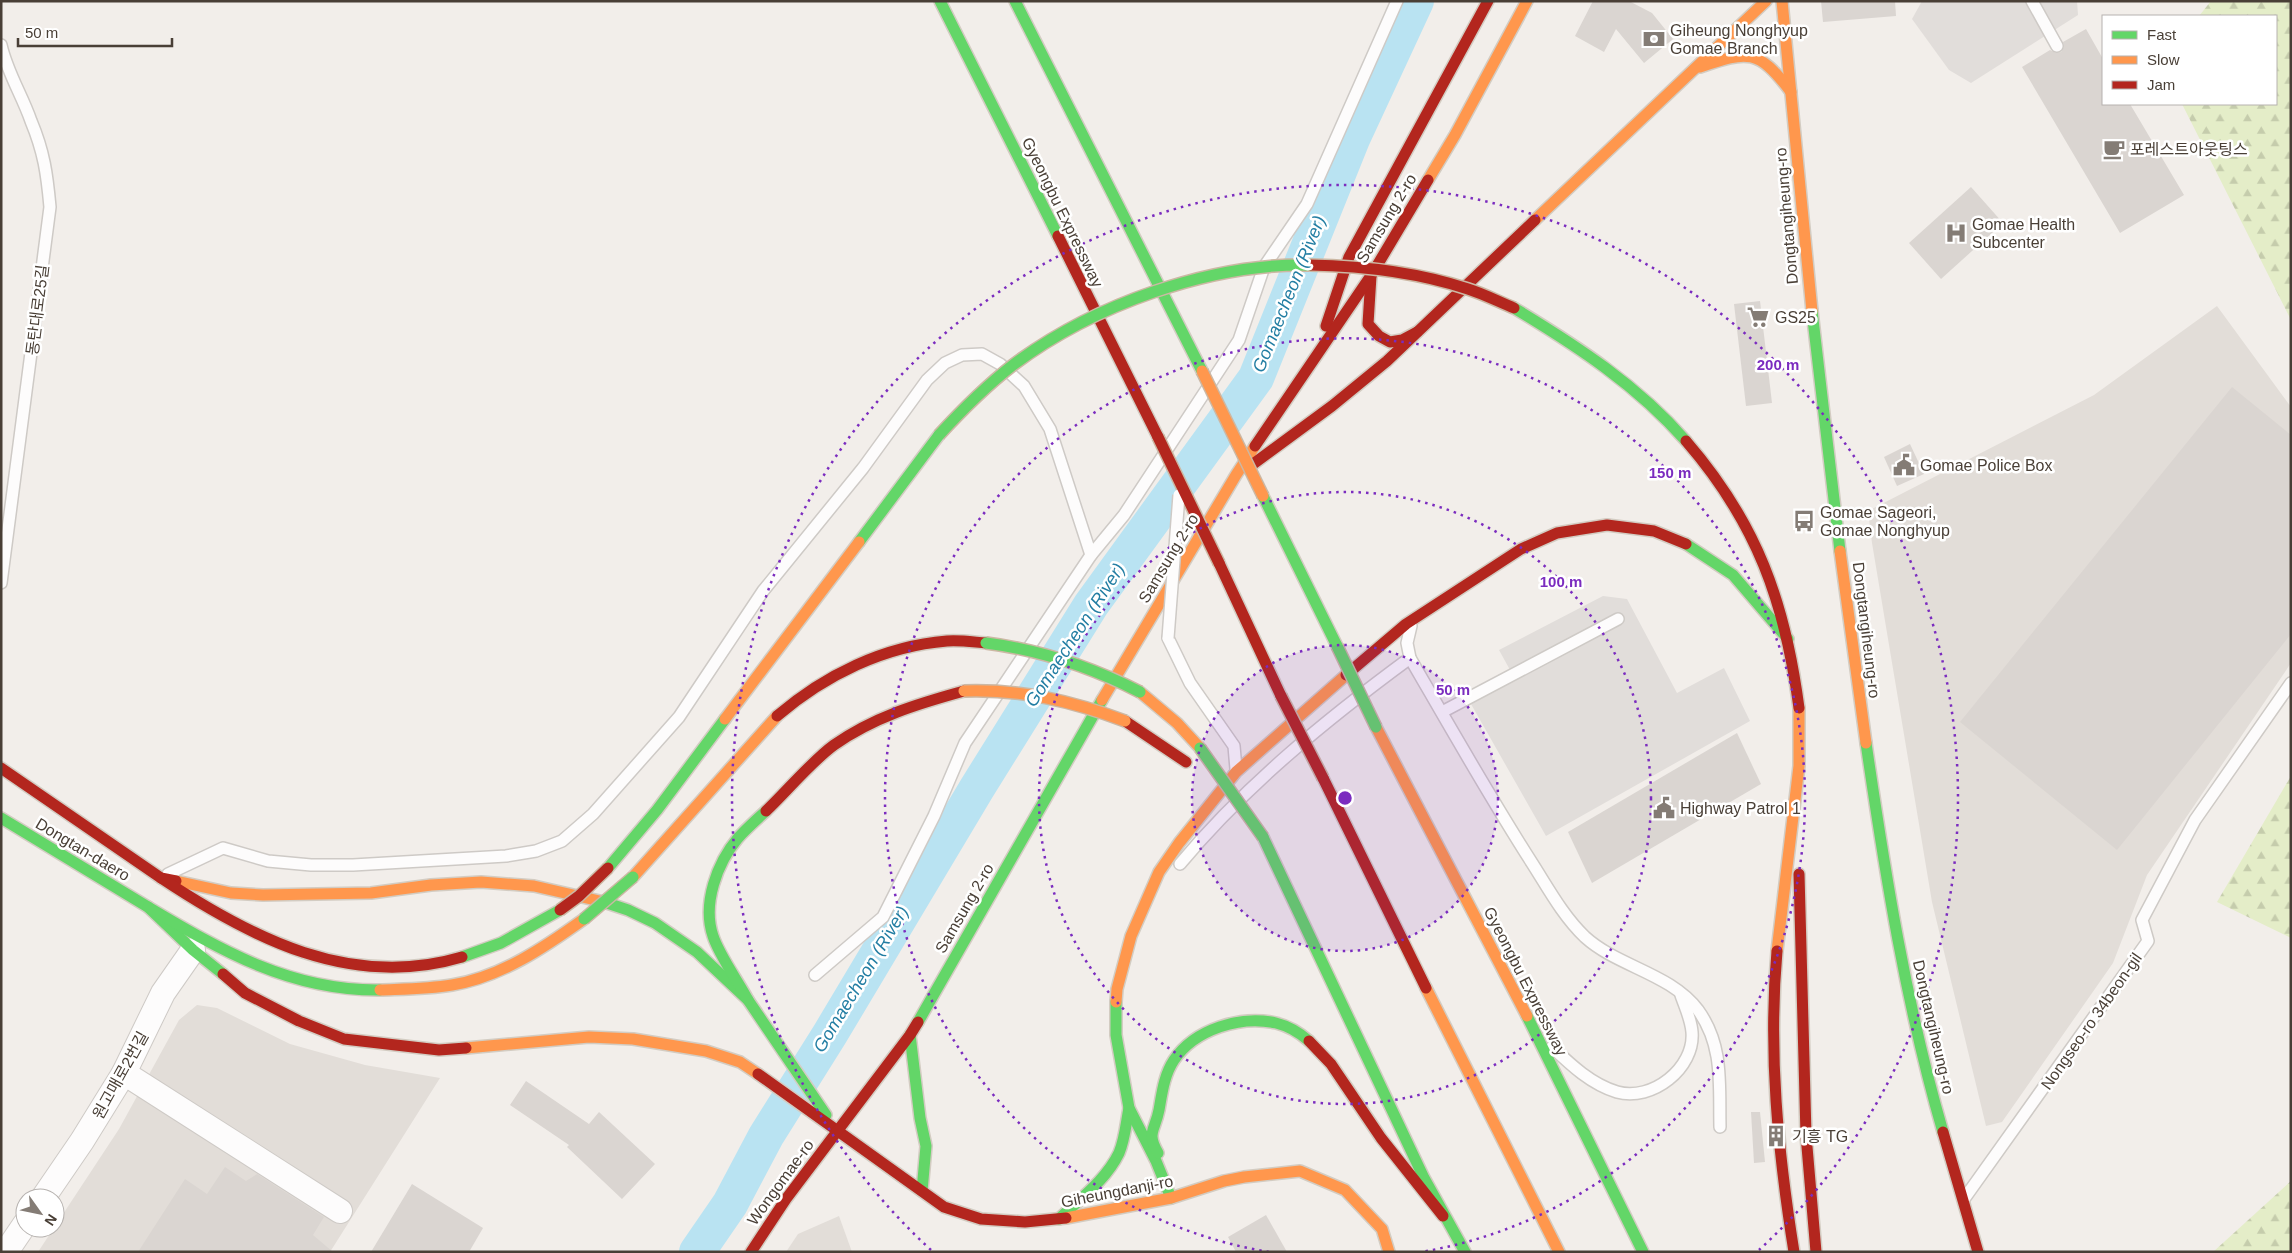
<svg xmlns="http://www.w3.org/2000/svg" width="2292" height="1253" viewBox="0 0 2292 1253" font-family="Arial,'Noto Sans KR',sans-serif">
<defs>
<pattern id="forest-firs" width="22" height="20" patternUnits="userSpaceOnUse" patternTransform="scale(1.25)"><rect width="22" height="20" fill="#e4edc8"/><path d="M5 1l3.5 6h-7zM16 11l3.5 6h-7z" fill="#c5ccac"/></pattern>
</defs>
<rect width="100%" height="100%" fill="#f2eeea"/>
<g fill="#e2ddd8">
<polygon points="2217,306 2291,407 2291,663 2147,875 2113,963 2002,1122 1986,1126 1932,902 1872,543 1868,511 2094,395"/>
<polygon points="197,1005 217,1008 290,1044 365,1065 440,1078 330,1252 38,1252 119,1129 179,1020"/>
<polygon points="839,1216 852,1252 786,1252 798,1234"/>
</g>
<g fill="url(#forest-firs)">
<polygon points="2211,1 2291,1 2291,320 2182,104 2276,104 2276,16 2199,16"/>
<polygon points="2291,776 2291,938 2217,902"/>
<polygon points="2291,1181 2291,1252 2213,1252"/>
</g>
<g fill="#e1ddda">
<polygon points="1922,1 2077,1 2078,15 1971,83 1949,70 1912,19"/>
<polygon points="1603,596 1627,599 1677,693 1724,668 1750,721 1546,836 1471,704 1515,679 1499,650"/>
</g>
<g fill="none" stroke-linecap="round" stroke-linejoin="round">
<polyline stroke="#b9e3f2" stroke-width="36" points="697,1252 730,1204 766,1136 830,1034 977,788 1091,605 1256,378 1352,139 1416,1"/>
</g>
<g fill="#dad5d1">
<polygon points="1593,1 1629,1 1652,13 1673,39 1644,63 1616,29 1604,52 1575,36"/>
<polygon points="1821,1 1895,1 1896,16 1823,22"/>
<polygon points="2086,29 2103,59 2103,104 2130,104 2184,195 2120,233 2022,67 2050,50 2056,53 2061,52 2064,47 2063,42"/>
<polygon points="1971,187 2003,223 1941,279 1909,243"/>
<polygon points="1760,301 1772,403 1746,406 1734,304"/>
<polygon points="2232,387 2291,435 2291,634 2117,850 1960,722"/>
<polygon points="1910,444 1924,474 1897,486 1884,457"/>
<polygon points="1737,733 1761,784 1592,883 1568,832"/>
<polygon points="526,1081 589,1124 599,1112 655,1164 622,1199 567,1147 569,1145 510,1105"/>
<polygon points="1751,1112 1760,1112 1765,1162 1754,1163"/>
<polygon points="225,1167 246,1181 257,1174 324,1217 313,1235 333,1252 138,1252 185,1179 207,1194"/>
<polygon points="412,1184 483,1228 469,1252 371,1252"/>
<polygon points="1266,1215 1287,1252 1236,1252 1228,1237"/>
</g>
<g fill="none" stroke-linecap="round" stroke-linejoin="round">
<g stroke="#cecac6" stroke-width="14">
<g id="lane">
<polyline points="2032,1 2057,46"/>
<path d="M1,45c6,27 21,50 30,76 13,31 16,53 19,86l-49,376"/>
<path d="M1411,626l-4,17 3,15c40,69 79,138 122,205 16,25 31,53 53,74 33,30 85,36 113,73 26,36 21,75 22,117"/>
<polyline points="1168,638 1190,683 1234,746 1236,769"/>
<polyline points="1442,712 1618,619"/>
<path d="M1180,864c66,-79 147,-145 230,-206"/>
<polyline points="168,874 223,848 268,861 311,865 353,865 506,856 536,851 562,841 593,814 679,717 763,591 863,468 927,380 945,363 962,355 982,354 1000,364 1024,386 1050,429 1091,555"/>
<polyline points="815,975 883,917 934,816 965,743 1091,555 1124,515 1239,340 1264,267 1307,204 1397,1"/>
<path d="M1552,1047c19,18 39,37 65,45 35,10 78,-24 75,-60 -1,-13 -7,-25 -11,-37"/>
<polyline points="1964,1199 2148,941 2142,920 2195,820 2291,683"/>
</g>
</g>
<g stroke="#cecac6" stroke-width="26">
<g id="street">
<polyline points="124,1073 340,1211"/>
<polyline points="43,1198 82,1141 124,1073 163,993 193,950"/>
<polyline points="6,1252 25,1224"/>
</g>
</g>
<g stroke="#d3ccc2" stroke-width="14">
<g id="fast">
<polyline points="940,1 1058,236"/>
<polyline points="1015,1 1202,371"/>
<path d="M1514,308c63,38 123,77 172,133"/>
<polyline points="1812,311 1840,551"/>
<polyline points="1263,496 1337,646"/>
<polyline points="859,542 939,435"/>
<polyline points="1686,544 1733,575 1788,639"/>
<path d="M1866,743c19,130 40,262 77,389"/>
<polyline points="1,818 148,907 193,950 223,974"/>
<polyline points="1263,837 1424,1178 1465,1252"/>
<polyline points="608,868 657,810 725,719"/>
<polyline points="604,902 628,910 655,923 697,952 748,1000 826,1115"/>
<path d="M148,907c74,44 143,84 232,83"/>
<polyline points="462,957 501,943 560,910"/>
<path d="M748,1000c-10,-19 -29,-45 -35,-64 -11,-32 4,-73 25,-98 8,-9 18,-18 28,-27"/>
<polyline points="1116,1002 1116,1035 1129,1108 1156,1161 1171,1198"/>
<polyline points="1527,1016 1643,1252"/>
<polyline points="918,1022 1102,700"/>
<polyline points="910,1035 920,1118 926,1146 922,1191"/>
<path d="M1158,1153c-12,-21 -3,-22 1,-43 3,-17 5,-35 15,-50 21,-31 67,-45 102,-37 12,3 24,10 33,18"/>
<path d="M1059,1219c21,-20 47,-39 60,-66 6,-14 7,-30 10,-45"/>
</g>
</g>
<g stroke="#d3ccc2" stroke-width="14">
<g id="slow">
<polyline points="1782,1 1812,311"/>
<path d="M1700,67c48,-16 58,-19 91,25"/>
<polyline points="1428,180 1455,135 1527,1"/>
<polyline points="1535,220 1766,1"/>
<polyline points="1840,551 1866,743"/>
<polyline points="1140,692 1177,723 1200,748"/>
<polyline points="1102,700 1236,475 1255,446"/>
<polyline points="725,719 859,542"/>
<polyline points="1376,727 1527,1016"/>
<polyline points="633,877 777,716"/>
<polyline points="176,881 231,893 263,895 371,893 431,885 481,882 534,886 604,902"/>
<polyline points="1777,951 1799,766 1799,708"/>
<polyline points="1426,988 1559,1252"/>
<path d="M380,990c24,-1 48,-1 72,-5 49,-8 93,-38 132,-66"/>
<polyline points="1116,1002 1117,989 1131,936 1159,872 1179,843 1236,772 1346,675"/>
<polyline points="466,1048 589,1037 633,1039 706,1051 740,1062 758,1074"/>
<polyline points="1066,1218 1171,1198 1224,1181 1244,1177 1300,1171 1345,1190 1382,1229 1389,1252"/>
</g>
</g>
<g stroke="#d3ccc2" stroke-width="14">
<g id="jam">
<polyline points="1058,236 1158,437"/>
<polyline points="1371,276 1368,324 1379,336 1390,342 1402,340 1417,332"/>
<polyline points="1326,326 1349,257 1488,1"/>
<path d="M1686,441c71,82 99,161 113,267"/>
<polyline points="1255,446 1372,274 1428,180"/>
<polyline points="1249,467 1332,406 1387,361 1535,220"/>
<polyline points="1219,563 1281,696"/>
<polyline points="1346,675 1406,624 1521,549 1557,533 1607,525 1654,531 1686,544"/>
<path d="M777,716c48,-41 107,-70 170,-75 13,-1 26,1 39,2"/>
<polyline points="1125,721 1186,762"/>
<polyline points="1,768 161,878 176,881"/>
<polyline points="1323,778 1426,988"/>
<path d="M766,811c20,-19 46,-50 68,-66 40,-28 83,-41 130,-54"/>
<polyline points="1799,874 1806,1135 1816,1252"/>
<path d="M161,878c90,60 190,112 301,79"/>
<path d="M1777,951c-9,101 1,201 17,301"/>
<polyline points="223,974 245,993 299,1021 344,1039 439,1050 466,1048"/>
<polyline points="1309,1041 1331,1064 1381,1138 1443,1216"/>
<polyline points="758,1074 944,1207 981,1219 1025,1222 1066,1218"/>
<polyline points="1943,1132 1978,1252"/>
<polyline points="751,1252 786,1199 910,1035 918,1022"/>
</g>
</g>
<use href="#lane" stroke="#fdfcfc" stroke-width="11"/>
<use href="#street" stroke="#fdfcfc" stroke-width="24"/>
<use href="#fast" stroke="#63d668" stroke-width="11"/>
<use href="#slow" stroke="#ff974d" stroke-width="11"/>
<use href="#jam" stroke="#b3261e" stroke-width="11"/>
<g stroke="#cecac6" stroke-width="14" stroke-linecap="butt">
<polyline id="lane-bridge" points="1168,638 1179,495"/>
</g>
<g stroke="#ccb8a4" stroke-width="14" stroke-linecap="butt">
<g id="fast-bridge">
<path d="M939,435c23,-25 47,-49 74,-70 80,-60 197,-102 297,-100"/>
<path d="M986,643c55,7 105,24 154,49"/>
<polyline points="1337,646 1376,727"/>
<polyline points="1200,748 1263,837"/>
<polyline points="584,919 633,877"/>
</g>
</g>
<g stroke="#ccb8a4" stroke-width="14" stroke-linecap="butt">
<g id="slow-bridge">
<polyline points="1202,371 1263,496"/>
<path d="M964,691c57,-2 108,10 161,30"/>
</g>
</g>
<g stroke="#ccb8a4" stroke-width="14" stroke-linecap="butt">
<g id="jam-bridge">
<path d="M1310,265c54,1 107,7 158,24 16,5 31,13 46,19"/>
<polyline points="1158,437 1219,563"/>
<polyline points="1281,696 1323,778"/>
<polyline points="560,910 579,896 608,868"/>
</g>
</g>
<use href="#lane-bridge" stroke="#fdfcfc" stroke-width="11"/>
<use href="#fast-bridge" stroke="#63d668" stroke-width="11"/>
<use href="#slow-bridge" stroke="#ff974d" stroke-width="11"/>
<use href="#jam-bridge" stroke="#b3261e" stroke-width="11"/>
</g>
<circle cx="1345" cy="798" r="153" fill="#7b2cbf" fill-opacity=".12"/>
<g fill="none" stroke="#7b2cbf" stroke-width="2.5" stroke-dasharray="2.5 5">
<circle cx="1345" cy="798" r="153"/>
<circle cx="1345" cy="798" r="306"/>
<path d="M1269 1252A460 460 0 1 1 1421 1252"/>
<path d="M931 1250A613 613 0 1 1 1759 1250"/>
</g>
<defs>
<g id="bank-bare" transform="scale(1.725)"><path d="M-6-4H6V4H-6ZM0-2.3a2.3 2.3 0 1 0 0 4.6a2.3 2.3 0 1 0 0-4.6Z" fill="#847c75" stroke="#fff" stroke-width="2.5" paint-order="stroke"/></g>
<g id="cafe-bare" transform="scale(1.725)"><path d="M-5.5-4.5H6V0H3Q3 3.5 0 3.5H-2.5Q-5.5 3.5-5.5 0ZM3-3.2v2h1.7v-2ZM-6 4.5H4V6H-6Z" fill="#847c75" stroke="#fff" stroke-width="2.5" paint-order="stroke"/></g>
<g id="hospital-bare" transform="scale(1.725)"><path d="M-5-5h3v3.5h4V-5h3V5h-3V1.5h-4V5h-3Z" fill="#847c75" stroke="#fff" stroke-width="2.5" paint-order="stroke"/></g>
<g id="supermarket-bare" transform="scale(1.725)"><path d="M-6-5.5h2.5l.6 2H6L4.5 2H-2.5L-4.4-4H-6ZM-1.5 3.2a1.3 1.3 0 1 0 .1 0ZM3 3.2a1.3 1.3 0 1 0 .1 0Z" fill="#847c75" stroke="#fff" stroke-width="2.5" paint-order="stroke"/></g>
<g id="civic-bare" transform="scale(1.725)"><path d="M-.6-6.5H3V-4.5H.6V-3L4-1V1h2V6H-6V1h2V-1L-.6-3ZM-1.2 2.5V6h2.4V2.5Z" fill="#847c75" stroke="#fff" stroke-width="2.5" paint-order="stroke"/></g>
<g id="bus-bare" transform="scale(1.725)"><path d="M-5-6H5V4H4V6H2V4H-2V6H-4V4H-5ZM-3.5-4V0h7V-4ZM-3.5 1.2v1.5H-2V1.2ZM2 1.2v1.5H3.5V1.2Z" fill="#847c75" stroke="#fff" stroke-width="2.5" paint-order="stroke"/></g>
<g id="building-bare" transform="scale(1.725)"><path d="M-4-6H4V6H1V3H-1V6H-4ZM-2.5-4.3h1.7v1.8h-1.7ZM.8-4.3h1.7v1.8H.8ZM-2.5-1h1.7V.8h-1.7ZM.8-1h1.7V.8H.8Z" fill="#847c75" stroke="#fff" stroke-width="2.5" paint-order="stroke"/></g>
</defs>
<g fill-rule="evenodd">
<use href="#bank-bare" x="1654" y="39"/>
<use href="#cafe-bare" x="2114" y="149"/>
<use href="#hospital-bare" x="1956" y="233"/>
<use href="#supermarket-bare" x="1758" y="317"/>
<use href="#civic-bare" x="1904" y="465"/>
<use href="#bus-bare" x="1804" y="521"/>
<use href="#civic-bare" x="1664" y="808"/>
<use href="#building-bare" x="1776" y="1136"/>
</g>
<g text-anchor="middle" stroke-width="5" stroke-linejoin="round" paint-order="stroke">
<g font-size="16" fill="#493f36" stroke="#fff" text-anchor="start">
<text x="1670" y="36">Giheung Nonghyup<tspan x="1670" dy="18">Gomae Branch</tspan></text>
<text x="2130" y="155">포레스트아웃팅스</text>
<text x="1972" y="230">Gomae Health<tspan x="1972" dy="18">Subcenter</tspan></text>
<text x="1775" y="323">GS25</text>
<text x="1920" y="471">Gomae Police Box</text>
<text x="1820" y="518">Gomae Sageori,<tspan x="1820" dy="18">Gomae Nonghyup</tspan></text>
<text x="1680" y="814">Highway Patrol 1</text>
<text x="1792" y="1142">기흥 TG</text>
</g>
<g font-size="16" fill="#493f36" stroke="#fff">
<text transform="translate(1063 212) rotate(64)" y="6">Gyeongbu Expressway</text>
<text transform="translate(1786 216) rotate(-95)" y="6">Dongtangiheung-ro</text>
<text transform="translate(1386 218) rotate(-59)" y="6">Samsung 2-ro</text>
<text transform="translate(37 310) rotate(-83)" y="6">동탄대로25길</text>
<text transform="translate(1168 558) rotate(-59)" y="6">Samsung 2-ro</text>
<text transform="translate(1867 630) rotate(83)" y="6">Dongtangiheung-ro</text>
<text transform="translate(83 849) rotate(31)" y="6">Dongtan-daero</text>
<text transform="translate(964 908) rotate(-60)" y="6">Samsung 2-ro</text>
<text transform="translate(1526 981) rotate(63)" y="6">Gyeongbu Expressway</text>
<text transform="translate(2091 1021) rotate(-55)" y="6">Nongseo-ro 34beon-gil</text>
<text transform="translate(1934 1027) rotate(77)" y="6">Dongtangiheung-ro</text>
<text transform="translate(120 1075) rotate(-61)" y="6">원고매로2번길</text>
<text transform="translate(780 1182) rotate(-54)" y="6">Wongomae-ro</text>
<text transform="translate(1117 1191) rotate(-11)" y="6">Giheungdanji-ro</text>
</g>
<g font-size="18" font-style="italic" fill="#237ea3" stroke="#fff">
<text transform="translate(1289 294) rotate(-68)" y="6">Gomaecheon (River)</text>
<text transform="translate(1075 635) rotate(-57)" y="6">Gomaecheon (River)</text>
<text transform="translate(861 979) rotate(-59)" y="6">Gomaecheon (River)</text>
</g>
</g>
<circle cx="1345" cy="798" r="8" fill="#7b2cbf" stroke="#fff" stroke-width="2.5"/>
<g font-size="15" text-anchor="middle" font-weight="bold" fill="#7b2cbf" stroke="#fff" stroke-width="5" stroke-linejoin="round" paint-order="stroke">
<text x="1778" y="370">200 m</text>
<text x="1670" y="478">150 m</text>
<text x="1561" y="587">100 m</text>
<text x="1453" y="695">50 m</text>
</g>
<rect width="2292" height="1253" fill="none" stroke="#493f36" stroke-width="5"/>
<rect x="2102" y="15" width="175" height="90" fill="#ffffff" stroke="#b6b2af"/>
<rect x="2112" y="31" width="25" height="8" fill="#63d668" stroke="#b6b2af"/>
<text x="2147" y="40" font-size="15" fill="#493f36">Fast</text>
<rect x="2112" y="56" width="25" height="8" fill="#ff974d" stroke="#b6b2af"/>
<text x="2147" y="65" font-size="15" fill="#493f36">Slow</text>
<rect x="2112" y="81" width="25" height="8" fill="#b3261e" stroke="#b6b2af"/>
<text x="2147" y="90" font-size="15" fill="#493f36">Jam</text>
<g transform="translate(40 1213) rotate(123)"><circle r="24" fill="#ffffff" stroke="#b6b2af"/>
<path d="M0-4L9 19L0 12L-9 19Z" fill="#847c75"/>
<text y="-8" font-size="14" font-weight="bold" text-anchor="middle" fill="#493f36">N</text>
</g>
<path d="M18 38v8h154v-8" fill="none" stroke="#493f36" stroke-width="2.5"/>
<text x="25" y="38" font-size="15" fill="#493f36" stroke="#ffffff" stroke-width="4" paint-order="stroke">50 m</text>
</svg>
